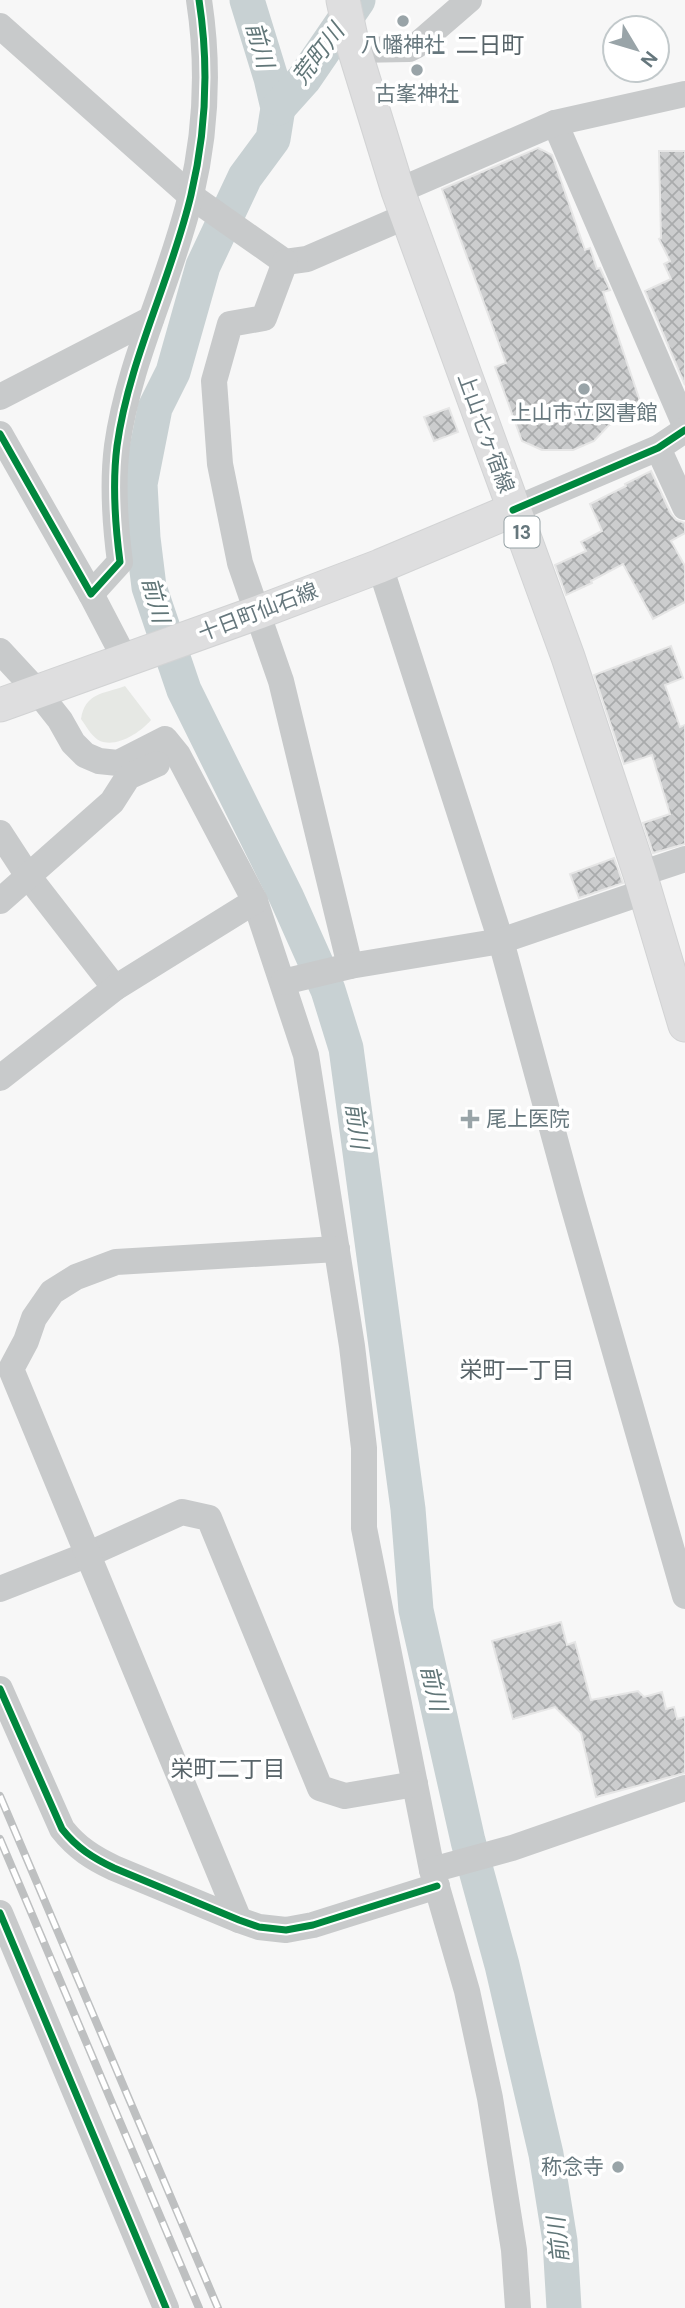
<svg xmlns="http://www.w3.org/2000/svg" width="685" height="2308" viewBox="0 0 685 2308" font-family="'DM Sans','Noto Sans JP',sans-serif">
<defs>
<pattern id="building-cross-hatch" width="8" height="8" patternUnits="userSpaceOnUse" patternTransform="scale(1.75)"><rect width="8" height="8" fill="#cccdce"/><path d="M0 0l8 8M0 8l8-8" fill="none" stroke="#a9abac"/></pattern>
</defs>
<rect width="100%" height="100%" fill="#f7f7f7"/>
<path fill="#e6e8e4" d="M125,686l26,34c-10,12 -34,28 -51,21 -8,-4 -14,-15 -19,-22 4,-26 22,-25 44,-33z"/>
<g fill="none" stroke-linecap="round" stroke-linejoin="round">
<g stroke="#c8d1d3" stroke-width="35">
<polyline points="247,0 271,78 278,108 273,139 245,177 203,266 173,372 155,408 140,484 143,538 149,587 184,690 286,896 328,990 346,1048 408,1509 416,1610 468,1841 502,1965 546,2154 560,2241 564,2308"/>
<polyline points="278,108 304,79 358,0"/>
</g>
</g>
<g fill="url(#building-cross-hatch)" stroke="#e6e6e6" stroke-width="2">
<polygon points="538,148 552,155 585,250 590,248 597,269 600,268 610,290 603,292 644,413 609,425 594,441 573,450 542,450 522,441 495,367 506,363 442,189"/>
<polygon points="659,151 685,151 685,385 645,291 671,279 664,264 670,261 659,239 661,238"/>
<polygon points="449,408 458,432 434,441 424,417"/>
<polygon points="651,471 671,514 676,520 685,523 685,533 671,541 685,566 685,602 653,619 623,564 591,581 592,583 566,595 555,565 586,551 581,542 602,531 590,504 626,486 625,484"/>
<polygon points="671,646 683,678 665,685 680,727 685,725 685,844 653,853 643,823 670,814 652,755 624,764 594,675"/>
<polygon points="614,858 623,883 579,898 570,874"/>
<polygon points="561,1622 567,1645 575,1642 591,1700 638,1691 644,1697 662,1692 666,1709 674,1707 677,1719 685,1717 685,1773 596,1797 581,1733 555,1707 513,1719 492,1641"/>
</g>
<g fill="none" stroke-linecap="round" stroke-linejoin="round">
<g stroke="#d2d3d4" stroke-width="35">
<g id="major">
<polyline points="343,0 352,42 398,191 568,657 640,874 685,1025"/>
<polyline points="0,705 259,612 380,566 513,510"/>
</g>
</g>
<g stroke="#c8cacb" stroke-width="26">
<polyline points="0,26 191,196 285,262 307,259 409,215"/>
<polyline points="354,50 409,49 417,45 469,0"/>
<polyline points="555,123 685,425"/>
<polyline points="398,191 555,123 685,94"/>
<polyline points="285,262 264,318 230,324 214,381 220,464 240,563 281,681 350,966"/>
<polyline points="0,397 151,319"/>
<path d="M0,434l91,160 29,-32c-5,-38 -8,-77 -3,-116 12,-87 54,-166 74,-251 15,-63 18,-130 8,-195"/>
<polyline points="658,448 685,507"/>
<polyline points="513,510 658,448 685,430"/>
<polyline points="380,566 501,941 571,1198 685,1596"/>
<polyline points="91,594 126,661"/>
<polyline points="0,651 37,691 60,720 73,743 85,755 99,761 118,763 165,739 178,755 255,901 306,1055 352,1346 364,1448 364,1528 432,1870 467,1991 490,2098 514,2250 518,2308"/>
<polyline points="0,833 28,876 115,988"/>
<polyline points="640,874 685,859"/>
<polyline points="0,901 112,802 128,777 157,764"/>
<polyline points="283,982 350,966 501,941 644,892"/>
<polyline points="0,1078 115,988 255,901"/>
<polyline points="0,1589 89,1554 182,1512 209,1518 320,1788 345,1796 415,1784"/>
<path d="M0,1689l62,140c15,19 31,29 52,39l125,52 20,7 27,3 27,-5 124,-39"/>
<polyline points="432,1870 512,1848 685,1788"/>
<polyline points="0,1913 166,2308"/>
<polyline points="239,1920 11,1369 26,1341 34,1318 52,1292 76,1277 116,1262 337,1249"/>
</g>
<use href="#major" stroke="#dededf" stroke-width="33"/>
<g stroke="#bec0c1" stroke-width="8">
<g id="rail">
<polyline points="0,1796 218,2308"/>
<polyline points="0,1839 199,2308"/>
</g>
</g>
<use href="#rail" stroke="#fff" stroke-width="5" stroke-dasharray="16" stroke-linecap="butt"/>
<g stroke="#fff" stroke-width="11">
<g id="cycleway">
<path d="M0,434l91,160 29,-32c-5,-38 -8,-77 -3,-116 12,-87 54,-166 74,-251 15,-63 18,-130 8,-195"/>
<polyline points="513,510 658,448 685,430"/>
<path d="M0,1689l62,140c15,19 31,29 52,39l125,52 20,7 27,3 27,-5 124,-39"/>
<polyline points="0,1913 166,2308"/>
</g>
</g>
<use href="#cycleway" stroke="#00873e" stroke-width="7"/>
</g>
<g fill="#99a4a8" stroke="#fff" stroke-width="2.5">
<circle cx="403" cy="21" r="7"/>
<circle cx="417" cy="70" r="7"/>
<circle cx="584" cy="389" r="7"/>
<path d="M466.5 1108.5h7v7h7v7h-7v7h-7v-7h-7v-7h7z"/>
<circle cx="618" cy="2167" r="7"/>
</g>
<g text-anchor="middle" stroke-width="7" stroke-linejoin="round" paint-order="stroke">
<rect fill="#fff" stroke="#94a0a4" stroke-width="2" x="504.5" y="516.5" width="35" height="31" rx="5"/>
<g font-size="19" font-weight="bold" fill="#66777d">
<text x="522" y="539">13</text>
</g>
<g font-size="21" fill="#66777d" stroke="#fff">
<text x="403" y="52">八幡神社</text>
<text x="417" y="101">古峯神社</text>
<text x="584" y="420">上山市立図書館</text>
<text x="486" y="1126" text-anchor="start">尾上医院</text>
<text x="604" y="2174" text-anchor="end">称念寺</text>
</g>
<g font-size="21" fill="#66777d" stroke="#fff">
<text transform="translate(486 433) rotate(70)" y="7">上山七ヶ宿線</text>
<text transform="translate(258 612) rotate(-21)" y="7">十日町仙石線</text>
</g>
<g font-size="23" font-style="italic" fill="#617678" stroke="#fff">
<text transform="translate(260 45) rotate(74)" y="8">前川</text>
<text transform="translate(318 54) rotate(-53)" y="8">荒町川</text>
<text transform="translate(156 600) rotate(75)" y="8">前川</text>
<text transform="translate(357 1126) rotate(82)" y="8">前川</text>
<text transform="translate(434 1688) rotate(77)" y="8">前川</text>
<text transform="translate(558 2240) rotate(-96)" y="8">前川</text>
</g>
<g font-size="23" fill="#586469" stroke="#fff">
<text x="490" y="53">二日町</text>
<text x="517" y="1378">栄町一丁目</text>
<text x="228" y="1777">栄町二丁目</text>
</g>
</g>
<g transform="translate(636 49) rotate(128)"><circle r="33" fill="#ffffff" stroke="#c2c9cb" stroke-width="2"/>
<path d="M0-5L12 26L0 18L-12 26Z" fill="#99a4a8"/>
<text y="-10" font-size="19" font-weight="bold" text-anchor="middle" fill="#66777d">N</text>
</g>
</svg>
